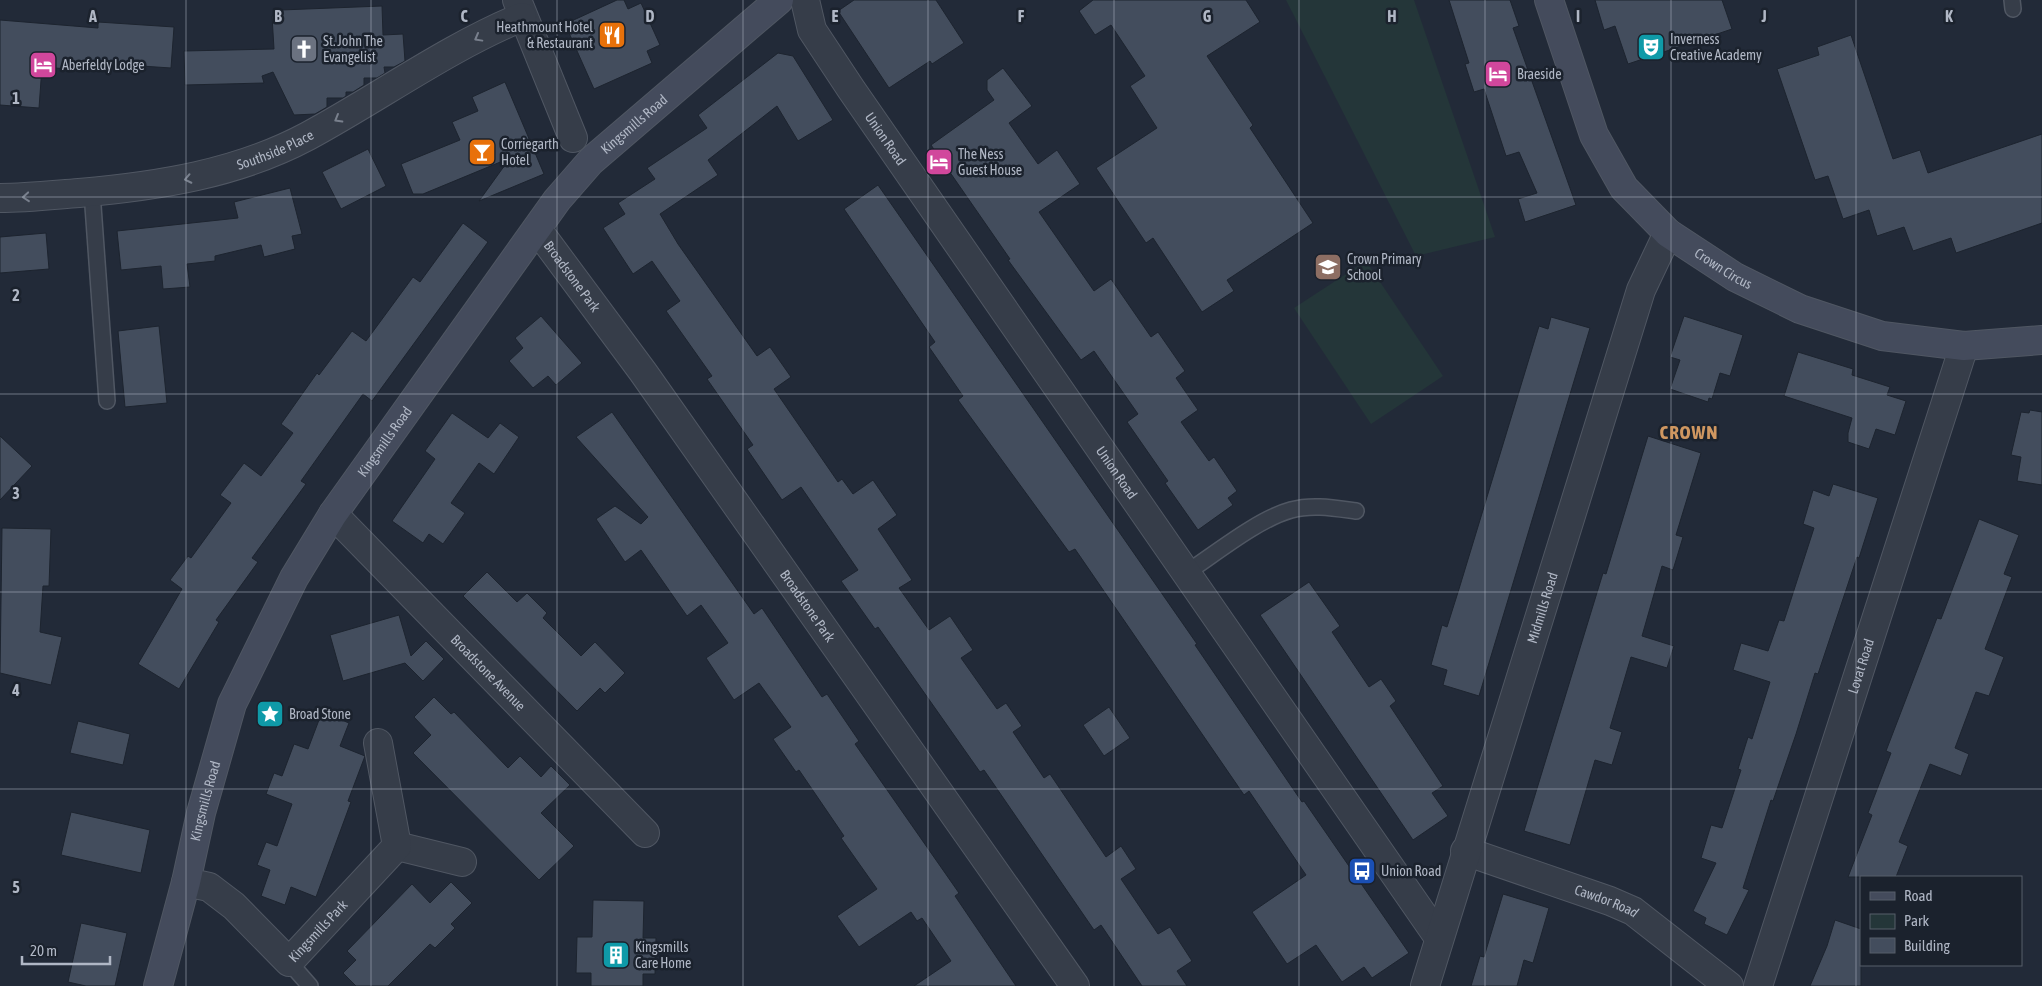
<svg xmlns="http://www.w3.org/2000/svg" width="2042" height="986" viewBox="0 0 2042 986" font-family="'Asap Condensed',sans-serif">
<rect width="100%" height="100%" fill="#222a38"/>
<g fill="#243639">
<polygon points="1286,0 1414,0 1495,237 1416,256"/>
<polygon points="1366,261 1443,376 1371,424 1294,308"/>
</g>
<g fill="#434d5d" stroke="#1d242f">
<polygon points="617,0 624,0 628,9 641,3 660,45 647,51 652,63 594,89 565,24"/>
<polygon points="854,0 936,0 964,43 932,64 930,61 889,88 838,11"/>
<polygon points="1093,0 1246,0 1260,22 1207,56 1253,125 1250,128 1313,223 1227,280 1234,291 1202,312 1153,238 1146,243 1096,168 1157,128 1130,86 1145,76 1111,25 1095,35 1079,11"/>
<polygon points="1449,0 1510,0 1519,26 1513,28 1576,205 1525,222 1518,199 1537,193 1519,152 1506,156 1484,89 1474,92 1465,64 1469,63"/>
<polygon points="1595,0 1722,0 1732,29 1628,64 1615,26 1604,30"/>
<polygon points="382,6 383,35 403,34 405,61 394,67 384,67 385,73 377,78 364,78 364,85 353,92 346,92 346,96 343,98 327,98 327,107 315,114 294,115 273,72 262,76 264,83 185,85 184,51 274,49 272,16 281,15 281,10"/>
<polygon points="0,20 98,28 98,22 174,27 171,68 82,62 82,70 42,67 39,108 0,105"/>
<polygon points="1851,35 1893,159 1920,150 1928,173 2042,134 2042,223 1956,253 1951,238 1913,251 1904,227 1877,236 1869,210 1843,219 1828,176 1815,180 1777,69 1819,55 1817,47"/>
<polygon points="778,53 793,56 833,120 798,141 777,106 708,160 718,175 660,214 678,244 757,356 770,347 791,377 774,389 838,482 842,479 853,494 873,480 897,515 878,529 912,580 899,588 929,630 950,616 973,650 961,658 997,709 1006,703 1022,726 1013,732 1044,778 1050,774 1106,857 1121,846 1136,869 1121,879 1158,934 1170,927 1192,961 1177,971 1187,986 1142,986 1101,925 1094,930 984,770 980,772 878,627 875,629 841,581 858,570 801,487 782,500 747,449 753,445 707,379 712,376 666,311 680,301 652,261 633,274 603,228 625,214 618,203 655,179 647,168 707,128 698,115"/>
<polygon points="1003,68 1032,106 1009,123 1038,164 1057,150 1080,184 1039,212 1094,291 1111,279 1151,337 1158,332 1185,371 1176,378 1198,410 1181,422 1209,461 1214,457 1237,491 1228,498 1233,505 1198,530 1165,483 1168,481 1127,422 1138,414 1094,351 1081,360 1008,260 1010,259 931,145 994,100 987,90 987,80"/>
<polygon points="505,82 544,174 479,201 510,158 423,194 413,194 401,164 460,140 452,122 478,111 472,97"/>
<polygon points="368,149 386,186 341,209 322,172"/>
<polygon points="878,185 1197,644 1195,645 1302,802 1304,801 1409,953 1372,978 1364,967 1342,982 1316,945 1287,964 1252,912 1306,875 1249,791 1244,795 1075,549 1069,552 958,400 963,396 929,347 935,342 844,209"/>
<polygon points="290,188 302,234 292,236 295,249 264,257 261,245 215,256 215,261 187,264 190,287 163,289 161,266 121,270 117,231 238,218 234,202"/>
<polygon points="463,223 488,242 372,401 363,394 301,481 306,484 252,558 258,562 216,620 219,622 179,689 138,664 182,589 170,580 188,556 191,558 231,503 220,495 244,463 261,476 293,433 281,424 317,373 319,375 352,331 366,341 413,277 420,282"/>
<polygon points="46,233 49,269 0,273 0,237"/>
<polygon points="541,316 582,363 556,385 548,376 533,388 509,361 523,348 515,338"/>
<polygon points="1684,316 1743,335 1730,376 1720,373 1712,399 1709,398 1708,402 1670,389 1680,360 1670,357"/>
<polygon points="1551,317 1590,328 1479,696 1443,685 1447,670 1431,665 1442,625 1447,627 1459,589 1539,326 1548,329"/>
<polygon points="159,326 167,403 125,407 118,331"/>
<polygon points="1798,352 1853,369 1852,375 1890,387 1887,395 1906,401 1895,435 1876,429 1869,449 1848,442 1848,433 1852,418 1784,396"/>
<polygon points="2030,410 2042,412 2042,485 2017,481 2021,457 2011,455 2021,412 2029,413"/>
<polygon points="612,412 754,614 762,608 822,697 827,694 859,741 855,744 959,893 955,896 1016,986 914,986 951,961 922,918 917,921 911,912 859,947 837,916 877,889 841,838 844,836 799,770 796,772 773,739 791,727 759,683 734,700 706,658 728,643 701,605 687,616 641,550 625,562 596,519 615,506 641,524 648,517 576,437"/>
<polygon points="452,413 488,438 500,423 519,437 494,474 479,463 451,503 465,513 443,544 429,534 423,543 392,521 435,459 425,451"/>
<polygon points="0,436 32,466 0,500"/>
<polygon points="1648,436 1701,453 1676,535 1683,537 1673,570 1662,566 1642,636 1674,646 1667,668 1631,657 1610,728 1622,732 1612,765 1595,760 1570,845 1524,831 1603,573 1606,574"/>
<polygon points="1833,484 1878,498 1859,558 1857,557 1818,674 1815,673 1796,734 1773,801 1771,800 1743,888 1749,890 1727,935 1704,924 1706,918 1693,911 1716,863 1701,858 1711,825 1722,828 1741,770 1738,769 1748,737 1752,739 1770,682 1733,670 1741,643 1768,651 1779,620 1784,621 1814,528 1803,524 1813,490 1829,496"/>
<polygon points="1979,519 2019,535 2004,574 2012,577 1985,649 2004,657 1989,696 1976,692 1955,748 1969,754 1961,776 1930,764 1899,842 1908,846 1896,877 1848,877 1872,815 1868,813 1891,753 1886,751 1937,618 1941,619"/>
<polygon points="2,528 51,529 49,586 43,586 40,632 62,637 51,685 0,673"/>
<polygon points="487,572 517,602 527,593 547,613 543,618 581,656 595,642 625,673 605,693 600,688 577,711 463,596"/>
<polygon points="1309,582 1340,626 1332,632 1369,687 1381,679 1396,701 1390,706 1443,786 1432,793 1448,816 1413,840 1260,615"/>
<polygon points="399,615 411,656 426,641 444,659 423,681 405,663 343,681 330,635"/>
<polygon points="434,697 451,714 454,712 508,768 520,756 541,777 551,766 570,785 541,813 574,846 539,880 413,753 431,735 414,717"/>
<polygon points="1109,707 1130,738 1104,756 1083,725"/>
<polygon points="322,712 349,723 340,746 365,756 348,801 351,802 316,897 291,887 285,905 261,896 270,870 257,865 266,842 277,846 292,804 266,794 274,773 282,776 294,744 308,749"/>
<polygon points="78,721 130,734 123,765 70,753"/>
<polygon points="71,812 150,830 141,873 61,855"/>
<polygon points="451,882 472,903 451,924 455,928 435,948 430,944 388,986 356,986 343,973 356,960 347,951 412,884 430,903"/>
<polygon points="1503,894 1549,908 1533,963 1524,960 1517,986 1471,986 1480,956 1484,957"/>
<polygon points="593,900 644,901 643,938 656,938 655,974 643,974 643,986 591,986 591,973 576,973 577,937 592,937"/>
<polygon points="1835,920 1861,929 1861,986 1810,986 1827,946"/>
<polygon points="81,923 127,933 115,986 86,986 68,982"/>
</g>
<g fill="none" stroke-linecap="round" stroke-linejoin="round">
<g stroke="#505763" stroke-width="18">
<g id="lane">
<polyline points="2012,0 2013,9"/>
<polyline points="92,192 107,401"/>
<path d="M1186,573c29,-19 72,-54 105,-63 21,-6 43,-2 65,1"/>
<polyline points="289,962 310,986"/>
</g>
</g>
<g stroke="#505763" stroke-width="30">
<g id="street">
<polyline points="517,0 573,138"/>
<path id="s1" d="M805,0l7,30 39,59 588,849"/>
<path id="s2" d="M0,198c26,0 53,-3 79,-5 79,-7 158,-19 229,-57 72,-39 139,-88 214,-119"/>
<path id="s3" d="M537,229l106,143 432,614"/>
<path id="s4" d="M333,514l312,319"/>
<polyline points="397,846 462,862"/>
<path id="s5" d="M1465,851l145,50 23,10 96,75"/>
<path id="s6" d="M186,882l23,5 25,19 55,56 108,-116 -19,-103"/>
<path id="s7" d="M1425,986l216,-696 27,-57"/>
<path id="s8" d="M1758,986l206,-640"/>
</g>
</g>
<g stroke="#505763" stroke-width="30">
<g id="secondary">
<path id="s9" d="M1549,0l45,135 30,53 44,45 67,44 65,32 82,27 82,10 78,-6"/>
<path id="s10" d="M158,986l28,-104 15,-69 31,-109 62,-126 39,-64 224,-314 34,-39 188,-161"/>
</g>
</g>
<use href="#lane" stroke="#363d49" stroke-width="15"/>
<use href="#street" stroke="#363d49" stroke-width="28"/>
<use href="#secondary" stroke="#444b5c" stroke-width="28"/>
</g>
<defs><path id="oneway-chevron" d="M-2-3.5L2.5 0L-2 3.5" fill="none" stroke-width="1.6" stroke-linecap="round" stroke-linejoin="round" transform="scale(1.25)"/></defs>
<g stroke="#79808d">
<use href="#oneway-chevron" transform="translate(478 38) rotate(151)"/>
<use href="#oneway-chevron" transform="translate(338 119) rotate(150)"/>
<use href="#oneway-chevron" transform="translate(188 179) rotate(168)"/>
<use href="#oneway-chevron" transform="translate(26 197) rotate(175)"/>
</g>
<path fill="none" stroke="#b0b7c5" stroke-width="1" stroke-opacity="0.55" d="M186,0v986M371,0v986M557,0v986M743,0v986M928,0v986M1114,0v986M1299,0v986M1485,0v986M1671,0v986M1856,0v986M0,197h2042M0,394h2042M0,592h2042M0,789h2042"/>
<defs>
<g id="restaurant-square" transform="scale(1.4375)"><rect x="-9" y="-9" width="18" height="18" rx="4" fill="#e8710a" stroke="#1b222d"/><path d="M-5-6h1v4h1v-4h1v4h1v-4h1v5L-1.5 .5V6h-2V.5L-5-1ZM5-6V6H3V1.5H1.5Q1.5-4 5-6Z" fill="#fff"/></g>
<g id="theatre-square" transform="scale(1.4375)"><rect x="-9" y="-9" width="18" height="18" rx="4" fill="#0f9aa8" stroke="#1b222d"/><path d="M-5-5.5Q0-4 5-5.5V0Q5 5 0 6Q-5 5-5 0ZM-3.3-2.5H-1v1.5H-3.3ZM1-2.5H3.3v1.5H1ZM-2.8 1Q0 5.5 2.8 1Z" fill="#fff"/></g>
<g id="church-square" transform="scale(1.4375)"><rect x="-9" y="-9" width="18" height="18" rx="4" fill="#6b7280" stroke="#1b222d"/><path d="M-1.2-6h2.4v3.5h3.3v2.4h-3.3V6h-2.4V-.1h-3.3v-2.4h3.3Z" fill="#fff"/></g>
<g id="hotel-square" transform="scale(1.4375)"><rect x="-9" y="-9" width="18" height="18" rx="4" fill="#d1479c" stroke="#1b222d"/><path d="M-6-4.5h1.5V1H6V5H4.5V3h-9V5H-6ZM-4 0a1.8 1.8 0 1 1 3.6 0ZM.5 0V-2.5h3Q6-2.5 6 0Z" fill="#fff"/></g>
<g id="bar-square" transform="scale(1.4375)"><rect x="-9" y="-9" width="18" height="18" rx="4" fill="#e8710a" stroke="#1b222d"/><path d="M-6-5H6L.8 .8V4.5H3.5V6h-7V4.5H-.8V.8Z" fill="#fff"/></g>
<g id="school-square" transform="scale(1.4375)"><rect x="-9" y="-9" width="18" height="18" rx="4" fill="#8d6e63" stroke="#1b222d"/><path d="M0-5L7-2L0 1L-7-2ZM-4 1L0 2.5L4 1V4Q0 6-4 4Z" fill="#fff"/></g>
<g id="sight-square" transform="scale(1.4375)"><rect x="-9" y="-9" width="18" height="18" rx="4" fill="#0f9aa8" stroke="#1b222d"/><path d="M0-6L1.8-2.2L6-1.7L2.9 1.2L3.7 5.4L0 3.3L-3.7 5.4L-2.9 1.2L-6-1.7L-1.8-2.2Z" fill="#fff"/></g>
<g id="bus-square" transform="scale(1.4375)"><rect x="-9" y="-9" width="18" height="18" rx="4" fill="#1a4fb4" stroke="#1b222d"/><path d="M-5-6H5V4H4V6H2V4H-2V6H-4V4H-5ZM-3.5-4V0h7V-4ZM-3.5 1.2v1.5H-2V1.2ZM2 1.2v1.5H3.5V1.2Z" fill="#fff"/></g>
<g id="building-square" transform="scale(1.4375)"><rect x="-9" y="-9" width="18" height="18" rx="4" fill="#0f9aa8" stroke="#1b222d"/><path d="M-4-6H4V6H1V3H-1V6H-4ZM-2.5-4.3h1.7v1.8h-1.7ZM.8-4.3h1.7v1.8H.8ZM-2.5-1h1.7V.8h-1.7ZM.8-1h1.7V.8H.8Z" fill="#fff"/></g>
</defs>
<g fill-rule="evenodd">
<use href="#restaurant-square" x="612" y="35"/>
<use href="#theatre-square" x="1651" y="47"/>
<use href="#church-square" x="304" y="49"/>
<use href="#hotel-square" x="43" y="65"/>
<use href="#hotel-square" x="1498" y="74"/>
<use href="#bar-square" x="482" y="152"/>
<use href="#hotel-square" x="939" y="162"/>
<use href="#school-square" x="1328" y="267"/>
<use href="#sight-square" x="270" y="714"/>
<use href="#bus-square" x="1362" y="871"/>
<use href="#building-square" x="616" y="955"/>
</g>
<g text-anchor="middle" stroke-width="5" stroke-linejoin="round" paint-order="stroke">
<g font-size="14" fill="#b0b7c5" stroke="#1b222d" text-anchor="start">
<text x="593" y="32" text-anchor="end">Heathmount Hotel<tspan x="593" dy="16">&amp; Restaurant</tspan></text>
<text x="1670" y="44">Inverness<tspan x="1670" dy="16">Creative Academy</tspan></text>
<text x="323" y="46">St. John The<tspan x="323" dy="16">Evangelist</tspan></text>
<text x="62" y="70">Aberfeldy Lodge</text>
<text x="1517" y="79">Braeside</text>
<text x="501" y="149">Corriegarth<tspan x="501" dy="16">Hotel</tspan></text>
<text x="958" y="159">The Ness<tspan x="958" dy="16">Guest House</tspan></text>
<text x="1347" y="264">Crown Primary<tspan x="1347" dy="16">School</tspan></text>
<text x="289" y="719">Broad Stone</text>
<text x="1381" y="876">Union Road</text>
<text x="635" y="952">Kingsmills<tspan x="635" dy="16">Care Home</tspan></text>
</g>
<g font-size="14" fill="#b0b7c5" stroke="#1b222d">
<text dy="5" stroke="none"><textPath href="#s10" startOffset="1001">Kingsmills Road</textPath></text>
<text dy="5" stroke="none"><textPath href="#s1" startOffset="162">Union Road</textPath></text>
<text dy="5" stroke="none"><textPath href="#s2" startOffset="281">Southside Place</textPath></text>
<text dy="5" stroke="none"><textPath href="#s9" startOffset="332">Crown Circus</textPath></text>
<text dy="5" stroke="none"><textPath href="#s3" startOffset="59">Broadstone Park</textPath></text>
<text dy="5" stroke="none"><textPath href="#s10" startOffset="596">Kingsmills Road</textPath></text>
<text dy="5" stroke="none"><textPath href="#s1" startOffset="568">Union Road</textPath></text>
<text dy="5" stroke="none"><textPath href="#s3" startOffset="464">Broadstone Park</textPath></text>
<text dy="5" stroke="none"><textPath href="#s7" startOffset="396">Midmills Road</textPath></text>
<text dy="5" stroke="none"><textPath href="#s8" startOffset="336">Lovat Road</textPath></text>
<text dy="5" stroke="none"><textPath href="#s4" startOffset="222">Broadstone Avenue</textPath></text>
<text dy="5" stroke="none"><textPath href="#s10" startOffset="191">Kingsmills Road</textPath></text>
<text dy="5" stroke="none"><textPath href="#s5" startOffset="150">Cawdor Road</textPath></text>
<text dy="5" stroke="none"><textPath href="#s6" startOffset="176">Kingsmills Park</textPath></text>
</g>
<g font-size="19" font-weight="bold" letter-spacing="1" fill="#cf9761" stroke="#1b222d">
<text x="1689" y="439">CROWN</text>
</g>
</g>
<g font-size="16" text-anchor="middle" font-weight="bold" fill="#b0b7c5" stroke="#1b222d" stroke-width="5" stroke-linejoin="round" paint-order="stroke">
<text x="93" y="22">A</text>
<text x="278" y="22">B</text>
<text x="464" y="22">C</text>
<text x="650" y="22">D</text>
<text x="835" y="22">E</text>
<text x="1021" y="22">F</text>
<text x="1207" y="22">G</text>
<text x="1392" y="22">H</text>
<text x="1578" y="22">I</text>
<text x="1764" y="22">J</text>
<text x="1949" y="22">K</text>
<text x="16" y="104">1</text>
<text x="16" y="301">2</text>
<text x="16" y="499">3</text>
<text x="16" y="696">4</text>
<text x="16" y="893">5</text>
</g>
<rect x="1860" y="876" width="162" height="90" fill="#1b222d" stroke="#575e6a"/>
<rect x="1870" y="892" width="25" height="8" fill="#444b5c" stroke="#575e6a"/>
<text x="1904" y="901" font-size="15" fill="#b0b7c5">Road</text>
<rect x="1870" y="914" width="25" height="15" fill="#243639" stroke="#575e6a"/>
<text x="1904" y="926" font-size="15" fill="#b0b7c5">Park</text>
<rect x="1870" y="938" width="25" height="15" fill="#434d5d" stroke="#575e6a"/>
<text x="1904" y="951" font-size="15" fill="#b0b7c5">Building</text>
<path d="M22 956v8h88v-8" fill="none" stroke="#b0b7c5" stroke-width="2.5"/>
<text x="30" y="956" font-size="15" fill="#b0b7c5" stroke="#1b222d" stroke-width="4" paint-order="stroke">20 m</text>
</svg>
